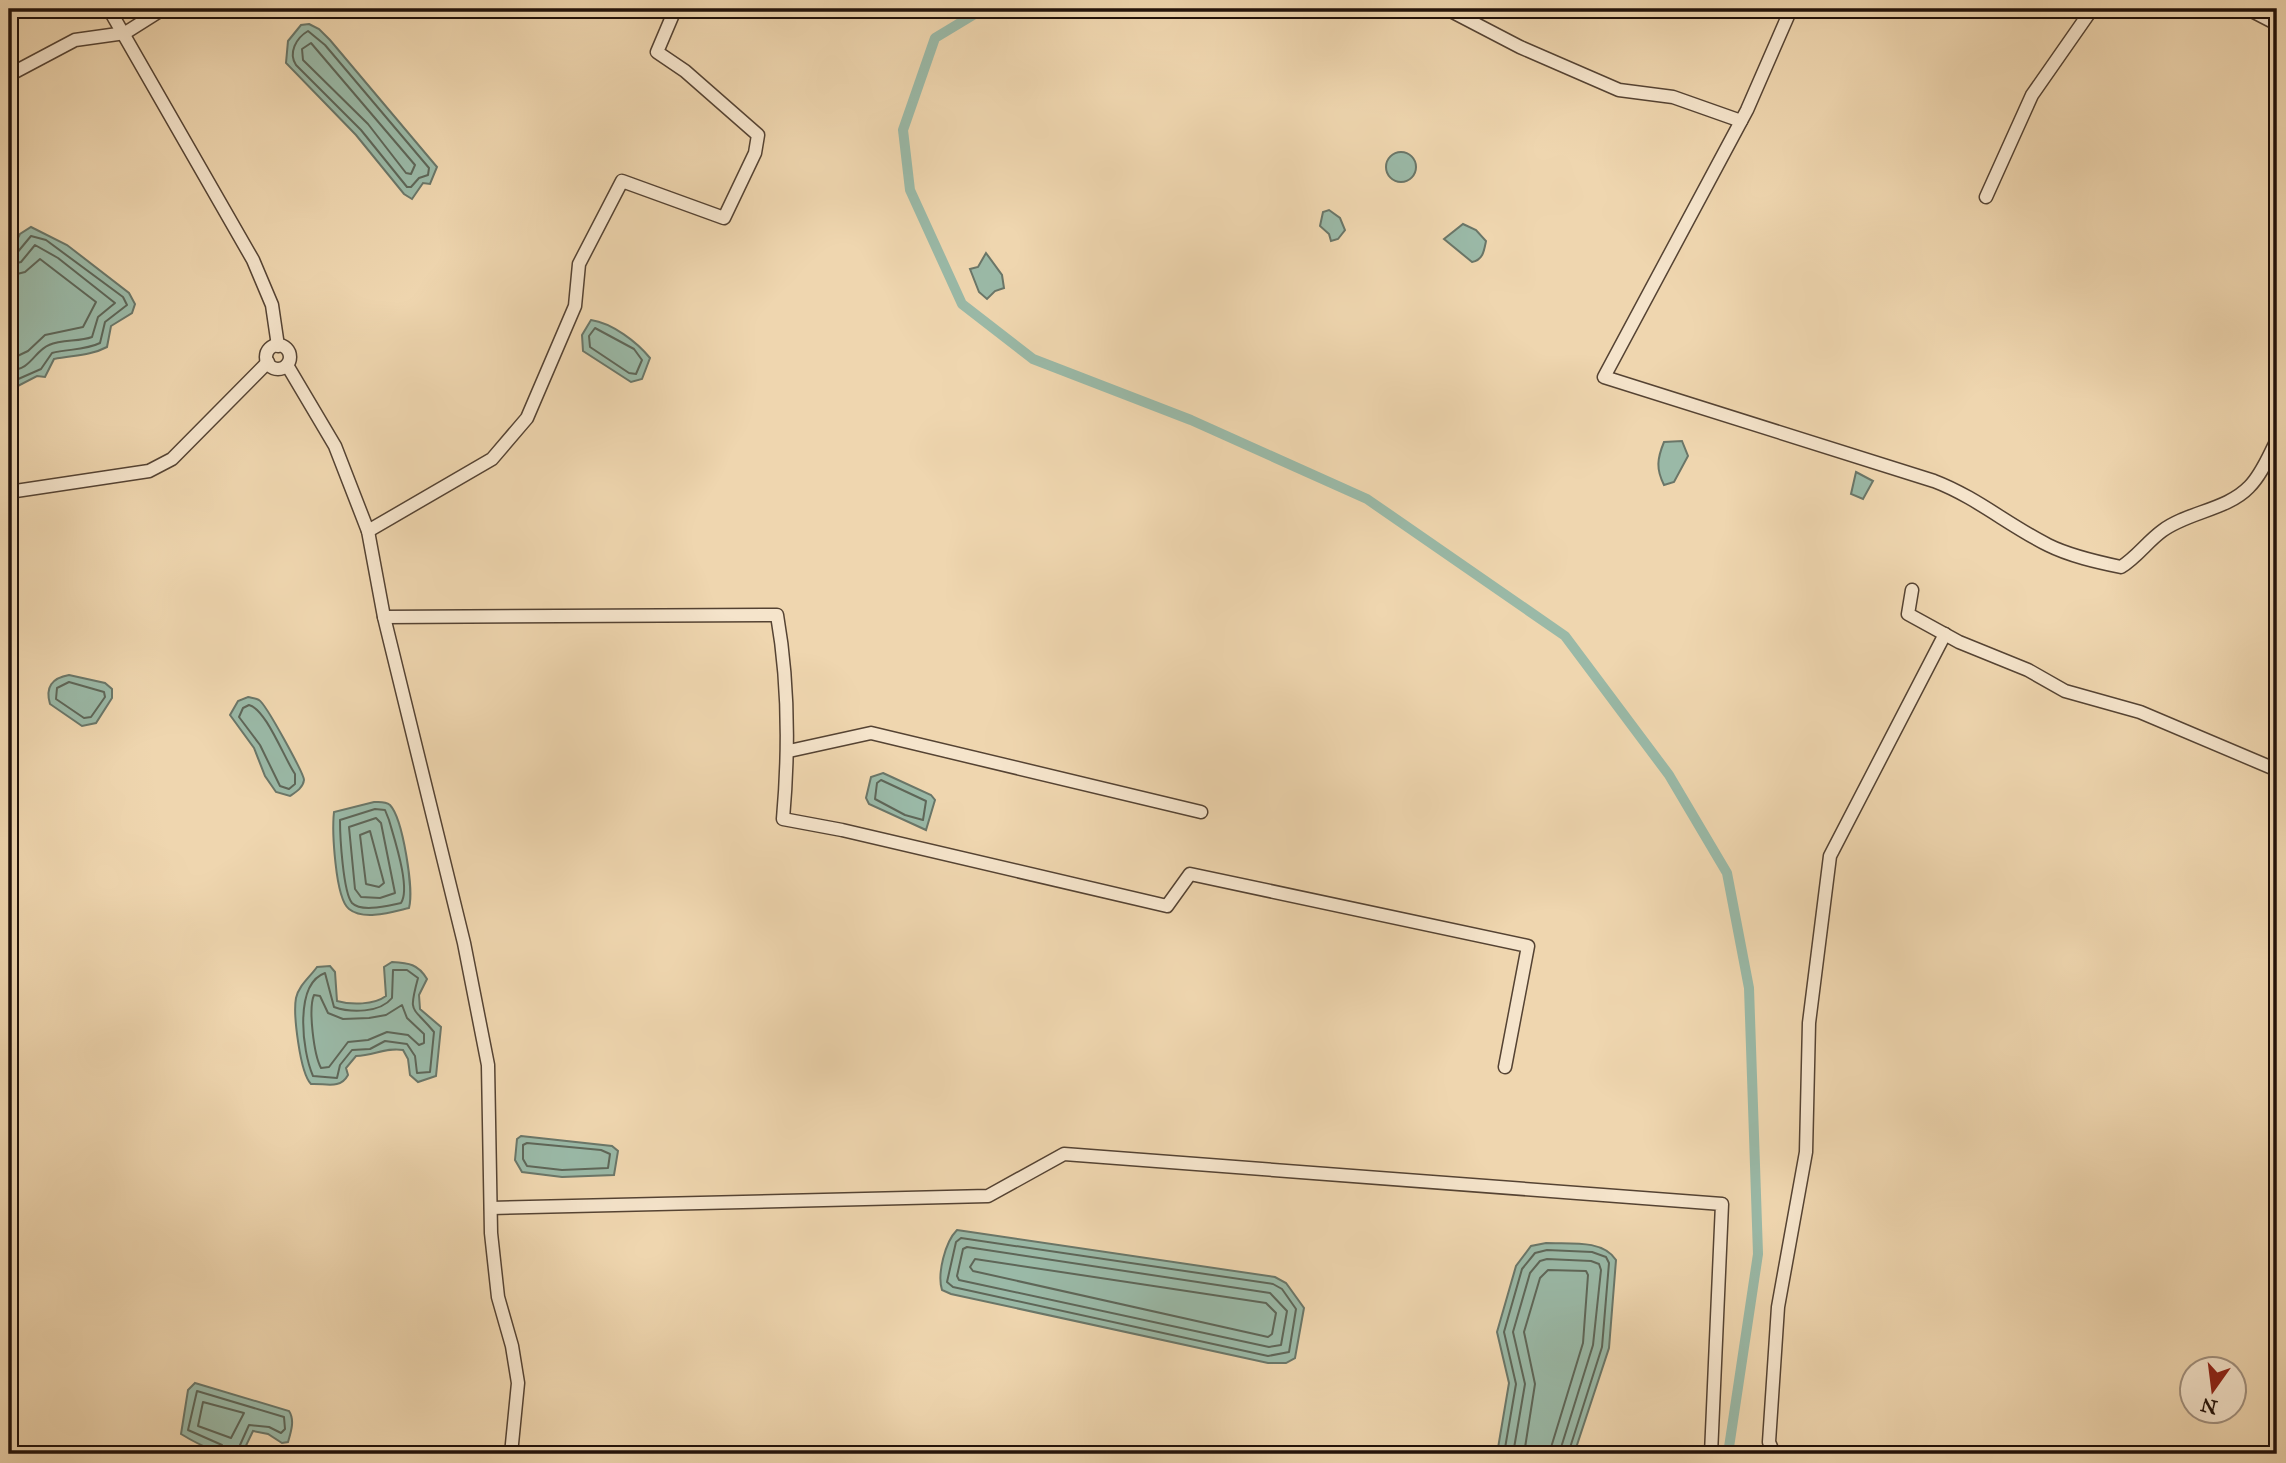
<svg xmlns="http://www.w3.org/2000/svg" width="2286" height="1463" viewBox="0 0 2286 1463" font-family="'IM FELL Great Primer',serif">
<rect width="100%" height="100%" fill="#efd6af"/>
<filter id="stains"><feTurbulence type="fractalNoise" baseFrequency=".00286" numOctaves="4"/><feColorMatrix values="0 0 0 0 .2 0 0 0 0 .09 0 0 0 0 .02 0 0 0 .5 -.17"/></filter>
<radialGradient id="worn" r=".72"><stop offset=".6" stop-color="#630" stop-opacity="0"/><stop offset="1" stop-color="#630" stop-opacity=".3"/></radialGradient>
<g fill="#9ab9a7" stroke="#6a7668" stroke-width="2">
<polygon points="309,24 319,29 330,40 437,167 430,184 423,183 412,199 404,194 356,135 286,63 288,41 301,25"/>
<circle cx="1401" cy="167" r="15"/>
<polygon points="1329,210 1340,218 1345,230 1338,239 1331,241 1329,234 1320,226 1323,212"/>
<path d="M1463,224l13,6 10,11c-2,10 -3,19 -14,21l-28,-23z"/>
<path d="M31,227l36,18 62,48 6,11 -3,9 -21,13 -4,21c-17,9 -33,8 -53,12l-9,18 -8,-1 -23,12 -5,-4v-129l11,-21z"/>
<polygon points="986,253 1002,275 1004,288 995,291 987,299 979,292 970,269 978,267"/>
<path d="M591,320c21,3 46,22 59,38l-8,21 -11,3 -48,-31 -1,-16z"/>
<path d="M1682,441l6,15 -14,26 -10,3c-8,-16 -7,-26 0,-43z"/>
<polygon points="1856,472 1873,481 1863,499 1851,494"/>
<path d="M69,675l36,8 7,6v9l-16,25 -14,3 -32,-22c-5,-17 2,-26 19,-29z"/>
<path d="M248,697c4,1 7,1 11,3 7,4 45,74 45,80 -1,8 -8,12 -14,16l-14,-4 -11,-16 -11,-28 -24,-33 8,-14z"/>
<polygon points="883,773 931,795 935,800 926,830 869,804 866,798 871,777"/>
<path d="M374,802c6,0 11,-1 16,3 13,14 24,85 19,103 -17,4 -45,13 -60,1 -14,-11 -17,-79 -15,-97z"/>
<path d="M392,962c17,1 26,2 35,17l-8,16 1,14 21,18 -5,49 -18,6 -8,-7 -2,-16 -5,-9c-18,-3 -29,6 -47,6l-10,12 2,7c-8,15 -23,8 -37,9 -11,-11 -18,-70 -15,-86 3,-13 14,-21 21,-31l13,-1 5,6 2,29c14,4 37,4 49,-5l-2,-29z"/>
<polygon points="521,1136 612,1146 618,1151 614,1175 562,1177 522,1172 515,1160 517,1139"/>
<path d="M957,1230l318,47 11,6 18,25 -9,50 -9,5h-18l-317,-69 -9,-4c-5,-16 3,-48 15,-60z"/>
<path d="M1546,1243c22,1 57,-4 70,17l-7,88 -35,106h-77l12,-71 -12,-51 19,-66 15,-20z"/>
<path d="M195,1383l94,28c6,9 2,21 -1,31l-6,1 -14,-9 -15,-3 -10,21c-21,5 -44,-7 -62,-18l7,-44z"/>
</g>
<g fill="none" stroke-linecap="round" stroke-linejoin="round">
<g stroke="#5e6658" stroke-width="2">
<path d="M308,31l17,14 104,123 -1,7 -9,3 -8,9h-4l-46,-57 -65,-65c-8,-12 0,-27 12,-34z"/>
<polygon points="311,43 415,165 411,174 406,173 368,124 303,60 302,49"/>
<path d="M9,256l7,-2 15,-18 15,4 77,57 4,8 -22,17 -5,21c-14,7 -32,6 -48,10l-11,16 -25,11 -7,-1"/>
<path d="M9,265l12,-3 14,-17 23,13 57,45 -17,14 -6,20c-13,5 -30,2 -43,8 -15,6 -18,26 -40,25"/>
<polyline points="9,276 25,272 40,259 96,302 83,327 45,335 28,351 9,360"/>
<polygon points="595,328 634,349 642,360 636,374 629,373 590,347 589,336"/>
<polygon points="69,682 104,692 105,697 91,717 84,718 56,699 57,688"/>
<path d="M249,705c17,4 35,53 46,69v10l-6,5 -9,-3 -20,-41 -21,-28 4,-9z"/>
<polygon points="881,780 926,801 923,820 905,815 875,799 877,783"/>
<path d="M375,809l10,1 4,10c5,18 22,68 12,83 -11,2 -39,10 -49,0 -9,-11 -12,-67 -12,-83z"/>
<polygon points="376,818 381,823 395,893 380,898 361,897 355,889 349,827"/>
<polygon points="370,831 384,883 379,887 366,884 360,835"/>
<path d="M393,970h14l11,8c-10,37 -6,27 16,54l-4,40 -13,1 -2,-17 -8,-12 -22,-3 -15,8 -18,1 -12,15 -3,13 -24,-2c-11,-25 -19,-92 12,-103l9,34c17,6 46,6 58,-9z"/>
<path d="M314,995l6,1 8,17 15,6 26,-1 17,-3 16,-10 5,13 17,16v9l-5,2 -11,-10 -21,-3 -19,8 -20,2 -19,25 -8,1c-7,-13 -13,-59 -7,-73z"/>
<polygon points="527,1143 601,1150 610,1154 608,1168 562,1170 527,1166 523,1159 523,1145"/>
<polygon points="961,1238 1273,1284 1282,1289 1296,1309 1289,1352 1268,1356 953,1287 947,1282 956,1242"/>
<polygon points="967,1247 1270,1293 1287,1311 1281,1345 1269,1347 959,1280 957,1276 963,1249"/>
<polygon points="975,1259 1266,1303 1276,1313 1272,1334 1268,1337 973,1271 970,1267"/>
<polygon points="203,1402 244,1413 231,1438 198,1426"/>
<polyline points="225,1454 222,1445 188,1430 197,1391 284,1417 285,1429 281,1433 269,1427 249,1425 236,1454"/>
<polyline points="1504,1454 1516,1384 1504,1332 1522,1269 1535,1253 1547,1250 1592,1252 1606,1257 1609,1263 1602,1347 1568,1454"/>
<polyline points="1513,1454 1525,1384 1513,1332 1530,1273 1540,1261 1547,1259 1591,1261 1599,1264 1601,1270 1593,1345 1559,1454"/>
<polyline points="1524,1454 1535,1384 1524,1332 1540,1278 1548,1270 1586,1271 1588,1275 1583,1343 1549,1454"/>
</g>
<polyline stroke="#9ab9a7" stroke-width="10" points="983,9 935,38 903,130 910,190 962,304 1033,359 1191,420 1367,499 1565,636 1669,775 1727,873 1749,988 1758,1254 1728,1454"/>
<g stroke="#554333" stroke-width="15">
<g id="street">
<polyline points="109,9 253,260 272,305 278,346"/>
<polyline points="1447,9 1520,47 1619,90 1673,97 1741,121"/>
<path d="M1791,9l-44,101 -143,267 330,104c42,16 74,44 114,64 22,11 49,17 73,22 16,-10 26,-25 41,-36 25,-19 65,-21 87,-44 13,-13 20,-32 28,-47"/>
<polyline points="2248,9 2277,24"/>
<polyline points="9,75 75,40 125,33 163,9"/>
<polyline points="1986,197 2032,95 2092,9"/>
<circle cx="278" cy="357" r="12"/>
<polyline points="287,365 335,446 368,531 384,617 464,943 488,1065 491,1233 498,1297 512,1346 518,1383 511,1454"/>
<polyline points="9,492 149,471 172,459 268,362"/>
<polyline points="368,531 492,459 527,418 575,306 579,264 622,181 724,218 755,153 758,135 685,71 657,52 674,12 668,9"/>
<polyline points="1912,590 1908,614 1959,642 2028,670 2065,691 2140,712 2277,770"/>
<path d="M384,617l393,-2c12,68 12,136 6,204l59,11 325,76 23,-32 338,72 -23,121"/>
<polyline points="789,751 871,733 1201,812"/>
<polyline points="491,1208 988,1196 1064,1154 1722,1204 1711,1454"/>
<polyline points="1774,1454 1769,1442 1778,1307 1806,1152 1809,1023 1830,856 1945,634"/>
</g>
</g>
<use href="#street" stroke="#f5e4cb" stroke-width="12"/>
</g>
<rect width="2286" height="1463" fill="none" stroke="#efd6af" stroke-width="35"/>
<rect x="10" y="10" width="2265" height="1442" fill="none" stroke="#22120a" stroke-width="3.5"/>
<rect x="18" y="18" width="2251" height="1428" fill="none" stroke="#22120a" stroke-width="2"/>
<g transform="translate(2213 1390) rotate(194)"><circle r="33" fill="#f5e4cb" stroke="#a1907e" stroke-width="2"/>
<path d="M0-5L12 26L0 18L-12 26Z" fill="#8f2418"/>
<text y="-10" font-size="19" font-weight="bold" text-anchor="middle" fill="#22120a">N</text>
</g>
<rect width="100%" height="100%" filter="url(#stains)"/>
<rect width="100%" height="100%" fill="url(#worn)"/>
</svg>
